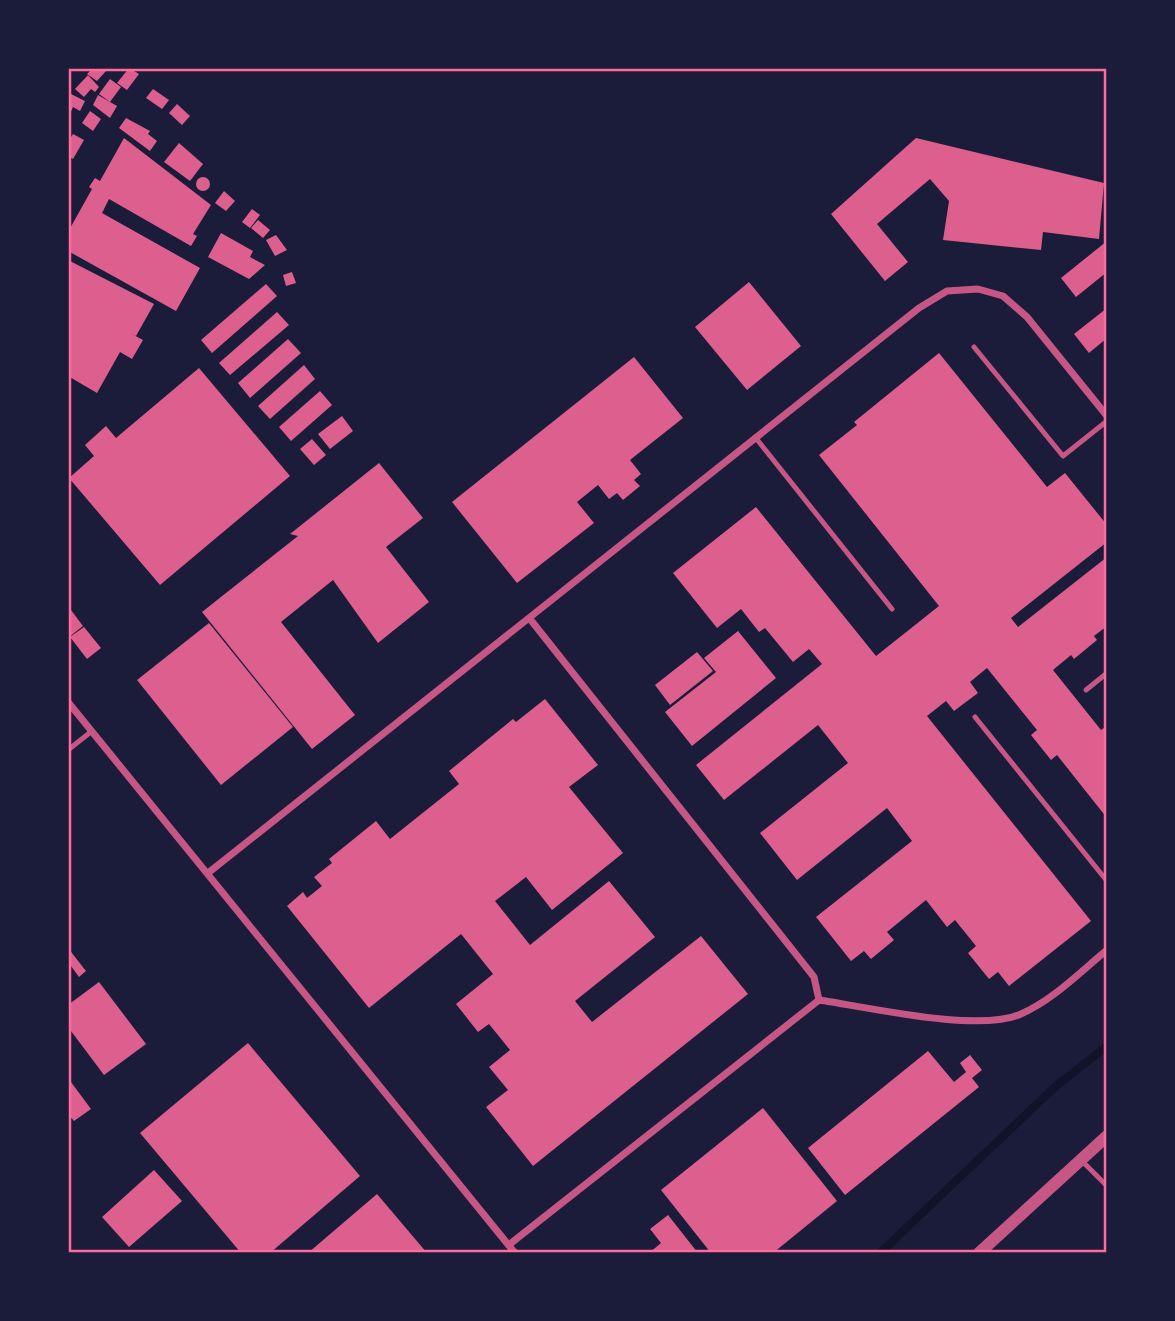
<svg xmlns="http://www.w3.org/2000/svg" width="1175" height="1321" viewBox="0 0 1175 1321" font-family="'PT Sans',sans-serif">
<rect width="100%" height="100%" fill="#1b1b3a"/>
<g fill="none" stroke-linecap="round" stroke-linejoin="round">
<polyline stroke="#12122b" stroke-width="8" points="880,1253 1056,1086 1107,1046"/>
</g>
<g fill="#dd5f8e">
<polygon points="86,68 102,68 106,71 97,81 87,74 90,71"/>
<polygon points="129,68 139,74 127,90 117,83"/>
<polygon points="88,75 99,87 95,92 91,89 84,97 75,89"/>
<polygon points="110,79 121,87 110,102 99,94"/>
<polygon points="153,89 169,100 162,109 146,98"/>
<polygon points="71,94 85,101 80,111 73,107 68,118"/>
<polygon points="98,95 117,106 110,118 93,105"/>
<polygon points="177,104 190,116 182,125 169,113"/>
<polygon points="90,111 101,119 93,131 82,123"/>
<polygon points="126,118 150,131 148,134 157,141 150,151 119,128"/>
<polygon points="73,134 84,140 73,159 68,156 68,142"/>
<polygon points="124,138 211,205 193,234 197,236 191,246 109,199 102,213 200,268 176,311 68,251 68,232 92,189 89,187 95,178 100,181"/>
<polygon points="916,138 1104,183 1099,239 1043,232 1041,250 943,240 949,201 930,179 877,224 908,262 885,281 831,214"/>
<polygon points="179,143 203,164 190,181 164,162"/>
<circle cx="203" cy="184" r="7"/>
<polygon points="224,191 235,201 226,211 215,203"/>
<polygon points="252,209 260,215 250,228 242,222"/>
<polygon points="258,220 270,230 263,238 251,228"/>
<polygon points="221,233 253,251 250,257 265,265 249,279 208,257"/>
<polygon points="276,235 287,250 275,256 266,240"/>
<polygon points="1107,241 1107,272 1076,297 1061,278"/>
<polygon points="68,260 154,304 136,336 130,333 143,340 132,359 120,352 97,393 68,376"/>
<polygon points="292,272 296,283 286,286 283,275"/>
<polygon points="749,282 801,346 747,390 695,327"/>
<polygon points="266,284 277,296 212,353 201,340"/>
<polygon points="1107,308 1107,338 1089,353 1074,334"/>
<polygon points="277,312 289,325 230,375 219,363"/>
<polygon points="288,339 301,353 250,398 238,383"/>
<polygon points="939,353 1047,487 1065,473 1107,525 1107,542 1011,618 1018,627 1107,557 1107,626 1094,636 1097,640 1074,659 1071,655 1053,670 1101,730 1107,726 1107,818 1057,755 1051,760 1031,735 1037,730 987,668 970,682 978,693 954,711 946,701 927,716 1091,921 1009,986 998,972 989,979 968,953 976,946 955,920 947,927 926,900 887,932 894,940 871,959 864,951 851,961 816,917 912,841 887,808 797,880 760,833 848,763 818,725 724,800 696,765 822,664 809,649 793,662 765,628 759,632 741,609 717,628 673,573 756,507 876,656 939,606 819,455 857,425 854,422"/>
<polygon points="634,357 683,418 630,460 641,474 634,480 640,486 623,500 617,493 609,499 598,485 577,502 594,523 517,583 452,502"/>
<polygon points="304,365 315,379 270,419 258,406"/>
<polygon points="199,368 290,476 160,585 69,478 94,456 85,445 106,426 116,438"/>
<polygon points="320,391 332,405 291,441 279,427"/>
<polygon points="342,416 353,431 330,449 318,434"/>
<polygon points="312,439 326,455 314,465 300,449"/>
<polygon points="379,463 423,518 386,547 429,602 378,643 333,580 281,622 355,715 312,749 202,612 298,536 290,534"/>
<polygon points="68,606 83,626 68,638"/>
<polygon points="209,623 293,727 221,785 137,680"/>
<polygon points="84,627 101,648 87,659 70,637"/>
<polygon points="738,631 776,678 692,746 665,712 716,672 704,658"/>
<polygon points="697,652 713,671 670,705 655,685"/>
<polygon points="545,699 598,765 569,787 623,853 552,910 526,877 495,901 530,945 609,881 655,937 575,1001 592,1022 701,936 748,994 533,1166 486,1107 508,1090 489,1067 510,1050 489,1024 478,1032 456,1004 493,974 461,934 369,1008 287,906 303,892 307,898 322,886 314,877 332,863 329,859 376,821 390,839 459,784 449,771 513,719 516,722"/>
<polygon points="68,948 86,971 79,977 68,962"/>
<polygon points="99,982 146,1044 104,1075 68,1027 68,1005"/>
<polygon points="248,1043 360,1176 270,1253 241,1253 140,1133"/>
<polygon points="928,1051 954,1082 966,1072 960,1063 970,1055 982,1070 972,1078 979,1087 845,1195 808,1148"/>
<polygon points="68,1078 91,1109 74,1121 68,1114"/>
<polygon points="763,1108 837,1201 773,1253 711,1253 661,1190"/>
<polygon points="154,1170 182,1201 129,1247 102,1217"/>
<polygon points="377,1194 427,1253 308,1253"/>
<polygon points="668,1215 698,1253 649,1253 661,1243 650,1229"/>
</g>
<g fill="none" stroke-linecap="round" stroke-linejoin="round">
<g stroke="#c65784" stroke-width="5">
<polyline points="974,347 1063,456 1107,421"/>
<polyline points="755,437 892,609"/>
<polyline points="1086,690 1107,673"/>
<polyline points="975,717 1107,881"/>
<polyline points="68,750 92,731"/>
<polyline points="1081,1160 1107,1186"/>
</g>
<g stroke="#c65784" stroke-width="7">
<polyline points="530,619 814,977 819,1000"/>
<polyline points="68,702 515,1253"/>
<polyline points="208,873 919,308 947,291 978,289 1003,296 1027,317 1107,416"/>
<path d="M510,1244l309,-244c48,7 160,33 202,14 32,-14 59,-42 86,-64"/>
</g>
<polyline stroke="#c65784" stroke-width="12" points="979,1253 1107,1136"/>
</g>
<rect width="1175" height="1321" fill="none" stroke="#1b1b3a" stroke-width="140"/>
<rect x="70" y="70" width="1035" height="1181" fill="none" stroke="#ff6b9d" stroke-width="2.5"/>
</svg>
